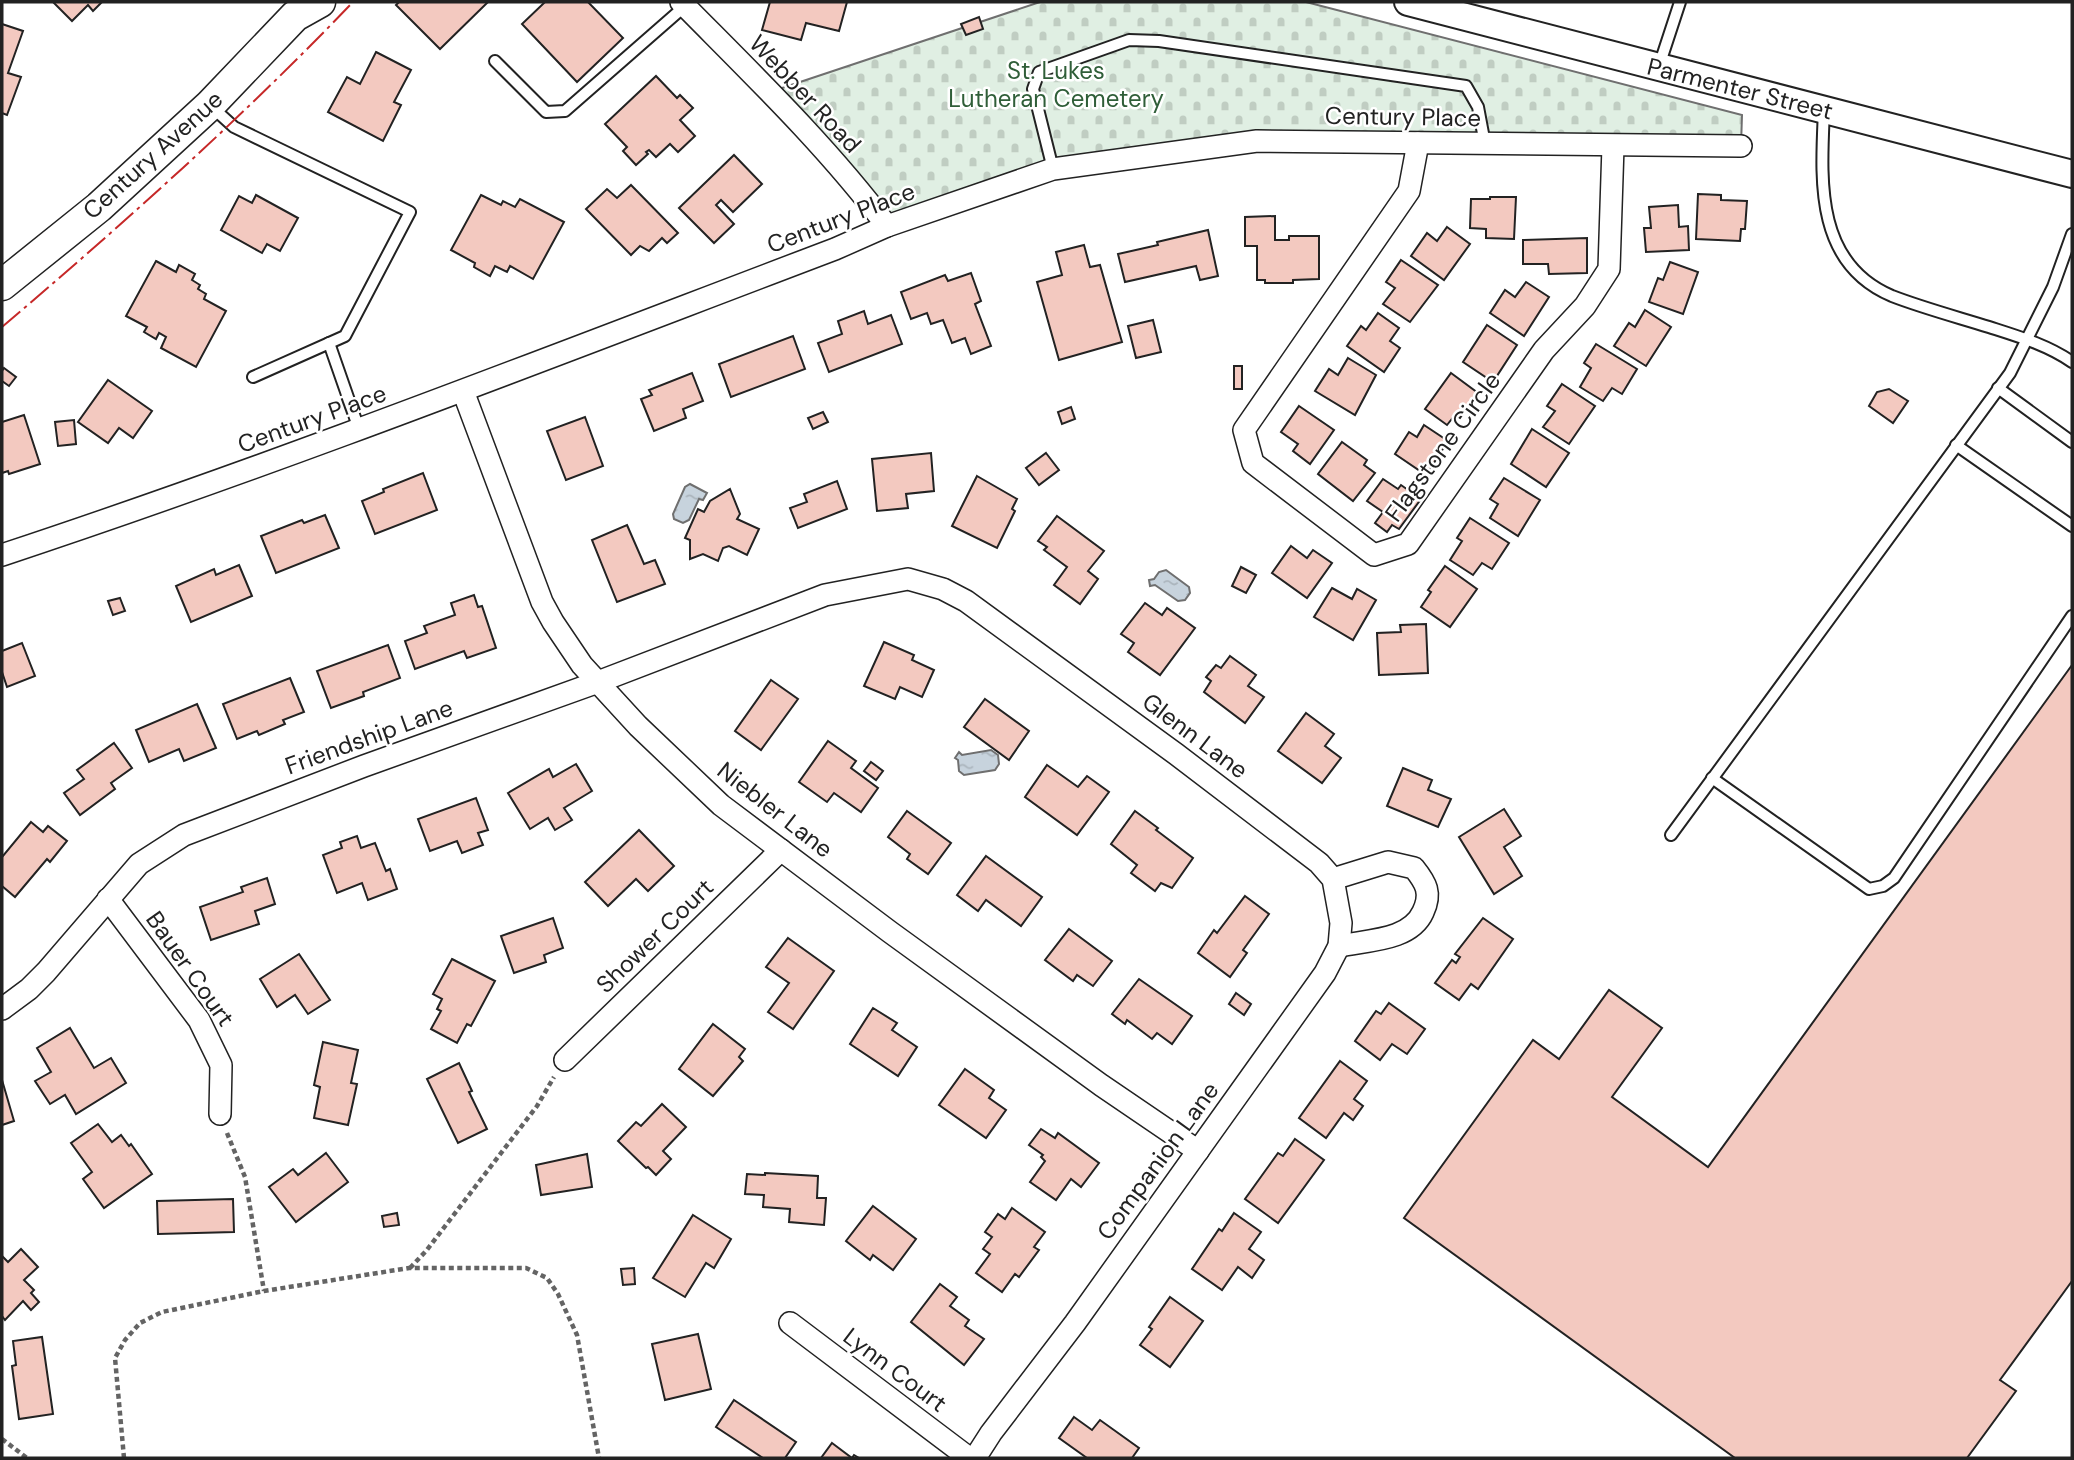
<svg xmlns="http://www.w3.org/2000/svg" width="2074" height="1460" viewBox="0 0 2074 1460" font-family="'DM Sans',sans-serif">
<defs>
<pattern id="cemetery-stones" width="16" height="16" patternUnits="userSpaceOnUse" patternTransform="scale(1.75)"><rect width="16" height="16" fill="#e0efe3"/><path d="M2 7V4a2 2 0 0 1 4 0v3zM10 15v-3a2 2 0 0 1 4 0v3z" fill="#c0cdc2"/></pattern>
<pattern id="water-ripples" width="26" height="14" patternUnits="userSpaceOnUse" patternTransform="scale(1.75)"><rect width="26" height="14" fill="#c7d3dd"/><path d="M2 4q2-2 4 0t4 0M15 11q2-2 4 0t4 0" fill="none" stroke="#abb5bd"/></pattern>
</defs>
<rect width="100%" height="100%" fill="#fff"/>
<polygon fill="url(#cemetery-stones)" stroke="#6f6f6f" stroke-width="2" points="1040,2 1306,2 1742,115 1741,146 1258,141 1053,169 887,226 770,92"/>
<g fill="url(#water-ripples)" stroke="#6f6f6f" stroke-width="2">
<polygon points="690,484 707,493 703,500 699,499 689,520 683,523 674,519 673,514 685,487"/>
<polygon points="1166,570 1189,587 1190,593 1185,600 1178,601 1155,585 1150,586 1149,580 1154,579 1159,572"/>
<polygon points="991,750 998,755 999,764 995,770 964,775 959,771 958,760 955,758 959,752 962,755"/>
</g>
<g fill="#f3c9c0" stroke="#222" stroke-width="2">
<polygon points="53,2 102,2 93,11 88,5 72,21"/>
<polygon points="399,2 488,2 440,49 396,5"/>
<polygon points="545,2 588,2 623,38 577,82 522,24"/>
<polygon points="770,2 847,2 839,31 806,23 801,40 762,30"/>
<polygon points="979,17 983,29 966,35 961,24"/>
<polygon points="2,24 23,31 8,73 21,77 7,115 2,113"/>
<polygon points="376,52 411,70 394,102 401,105 383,141 328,112 347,77 360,84"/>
<polygon points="656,76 677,98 680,95 693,108 680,120 695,136 678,152 670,144 656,157 649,150 646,152 648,154 636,165 623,151 627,147 605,124"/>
<polygon points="734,155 762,184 733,212 721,200 716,205 734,224 714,243 679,208"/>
<polygon points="631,185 678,233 667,243 662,238 649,251 640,246 631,255 586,209 607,189 617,198"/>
<polygon points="1698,194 1721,195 1721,200 1747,201 1745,229 1741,229 1740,241 1696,239"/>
<polygon points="256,195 298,218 280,251 267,244 262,253 221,230 239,196 252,203"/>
<polygon points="481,195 501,205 503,201 515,207 520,199 564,222 533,279 510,266 507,272 495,266 490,276 474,267 475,263 451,250"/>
<polygon points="1490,197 1516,197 1514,239 1486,238 1486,229 1470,228 1471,199 1490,199"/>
<polygon points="1678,205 1679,227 1688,226 1689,250 1646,252 1644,228 1651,228 1649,207"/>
<polygon points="1275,216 1275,240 1289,240 1289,236 1319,236 1319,279 1293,280 1293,283 1265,283 1265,280 1257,280 1257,246 1245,246 1245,217"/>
<polygon points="1447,227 1470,244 1444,280 1411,256 1427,233 1437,241"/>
<polygon points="1208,230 1218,276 1200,280 1196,266 1125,282 1118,254 1158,245 1157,242"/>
<polygon points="1587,238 1587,273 1549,274 1548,264 1523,264 1523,240"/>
<polygon points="1084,245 1090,267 1100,265 1122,342 1059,360 1037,282 1062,275 1056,252"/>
<polygon points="1401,260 1438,285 1410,322 1383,304 1395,288 1386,282"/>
<polygon points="156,261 176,272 179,265 195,274 192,280 200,285 198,289 206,294 204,299 226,311 196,367 161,348 166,337 159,333 156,339 144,332 147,327 126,316"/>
<polygon points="1670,262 1698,272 1683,314 1649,302 1658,278 1663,280"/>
<polygon points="971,273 981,301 975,304 991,346 971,354 965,338 952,343 943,320 931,324 927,313 911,319 901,292 945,275 948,281"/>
<polygon points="1526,282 1549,297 1524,336 1490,313 1505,290 1515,297"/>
<polygon points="1645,310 1671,327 1646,366 1614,346 1629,323 1635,327"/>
<polygon points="864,311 868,324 891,315 902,344 829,372 818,343 842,334 838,321"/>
<polygon points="1378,313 1399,328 1390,341 1400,348 1384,372 1347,346 1361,326 1366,330"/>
<polygon points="1153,320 1161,352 1136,358 1128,326"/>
<polygon points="1487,325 1517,345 1493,382 1463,362"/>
<polygon points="793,336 805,369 731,397 719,364"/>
<polygon points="1596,344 1637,369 1622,394 1612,388 1603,401 1580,387 1591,368 1584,363"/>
<polygon points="1348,358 1376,375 1355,415 1315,391 1329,369 1338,375"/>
<rect x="1234" y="366" width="8" height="23"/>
<polygon points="4,368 16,377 9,386 2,381 2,371"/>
<polygon points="692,373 703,401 683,409 686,418 654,431 641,399 652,395 649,390"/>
<polygon points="1451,373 1478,393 1460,418 1455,415 1447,425 1425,409"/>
<polygon points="108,380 152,411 133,438 119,428 108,443 78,422"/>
<polygon points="1562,384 1595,406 1569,444 1543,427 1555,411 1547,406"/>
<polygon points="1889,389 1908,401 1893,423 1869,406 1877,392"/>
<polygon points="1299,406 1334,430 1310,464 1293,451 1298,444 1281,432"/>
<polygon points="1071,407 1075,419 1062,424 1058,412"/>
<polygon points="823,412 828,422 813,429 808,418"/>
<polygon points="24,415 40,464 9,474 8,471 2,473 2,422"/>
<polygon points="585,417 603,466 566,480 547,431"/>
<polygon points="74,420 76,444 58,446 55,422"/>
<polygon points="1424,425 1448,441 1426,475 1395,454 1409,432 1417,437"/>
<polygon points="1532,429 1569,453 1546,487 1511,464"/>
<polygon points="1342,442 1367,460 1364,465 1375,473 1353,501 1318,474"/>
<polygon points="931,453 934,491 906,494 908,508 877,511 872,459"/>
<polygon points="1046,453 1059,470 1039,485 1026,468"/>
<polygon points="423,473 437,510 375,534 362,501 384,492 383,489"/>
<polygon points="977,476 1017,499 1012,509 1015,511 997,548 952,526"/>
<polygon points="1504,478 1540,500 1518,536 1490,518 1498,504 1490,499"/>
<polygon points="1383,479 1398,489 1401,485 1421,499 1399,529 1392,525 1387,532 1375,523 1383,512 1367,501"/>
<polygon points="837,481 847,509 798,528 790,508 807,502 804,494"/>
<polygon points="730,489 740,514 737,519 759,529 747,555 729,546 723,548 718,561 703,554 690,559 690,540 685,538 698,509 704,512 710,501"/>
<polygon points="325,515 339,548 276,573 261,536 302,520 304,523"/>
<polygon points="1057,516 1104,551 1088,571 1098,579 1080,604 1054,585 1067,567 1044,550 1047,547 1038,541"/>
<polygon points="1470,518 1509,543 1492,569 1482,563 1473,575 1450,560 1462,541 1457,538"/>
<polygon points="627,525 644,564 655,560 665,584 617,602 592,540"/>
<polygon points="1291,546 1307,558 1313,550 1332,563 1307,598 1272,573"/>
<polygon points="239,565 252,596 191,622 176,586 214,569 216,575"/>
<polygon points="1445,566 1477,589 1450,627 1421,607 1431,592 1428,590"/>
<polygon points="1241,567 1256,575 1246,593 1232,586"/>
<polygon points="1332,588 1352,599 1357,589 1376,600 1353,640 1314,617"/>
<polygon points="474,595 478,607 482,606 496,648 467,658 464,651 415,669 405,641 427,633 424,626 455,615 451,603"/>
<polygon points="120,598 125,611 113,615 108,601"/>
<polygon points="1145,603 1162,615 1167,608 1195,628 1160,675 1128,652 1134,643 1121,634"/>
<polygon points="1426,624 1428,673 1379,675 1377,633 1401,632 1400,625"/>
<polygon points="884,642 914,655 912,660 934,670 922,697 900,687 895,699 864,686"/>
<polygon points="22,643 35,676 7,687 2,672 2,651"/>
<polygon points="388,645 400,678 363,692 364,696 331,708 317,671"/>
<polygon points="1230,656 1256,675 1248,686 1264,697 1245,723 1204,692 1211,681 1206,677 1216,665 1221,668"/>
<polygon points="2072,665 2072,1281 2000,1380 2016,1391 1967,1458 1735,1458 1404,1218 1533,1040 1559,1059 1609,990 1662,1028 1612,1097 1708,1167"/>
<polygon points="290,678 304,712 283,720 285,724 259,735 257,731 237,739 223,704"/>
<polygon points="771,680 798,699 761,750 735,731"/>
<polygon points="985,699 1029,731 1009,760 964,727"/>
<polygon points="197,704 216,748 184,761 179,749 149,762 136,730"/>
<polygon points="1306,713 1334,734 1325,746 1341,758 1322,783 1278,751"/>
<polygon points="828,741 856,761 851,768 878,788 861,812 834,793 827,802 799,782"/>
<polygon points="114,743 132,768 111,783 115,789 80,815 64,793 84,779 77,770"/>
<polygon points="871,762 883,771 876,780 864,771"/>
<polygon points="576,764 592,791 564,808 572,820 555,830 548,818 530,829 508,793 549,769 553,777"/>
<polygon points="1047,765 1078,787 1087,776 1109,792 1077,835 1025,797"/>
<polygon points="1403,768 1432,780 1428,790 1451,799 1438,827 1387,806"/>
<polygon points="476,798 488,830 478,833 483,845 462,853 457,841 430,851 418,819"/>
<polygon points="1504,809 1521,836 1504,847 1522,876 1494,894 1459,837"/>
<polygon points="907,811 951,843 928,874 907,859 910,854 888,837"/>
<polygon points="1135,811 1158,828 1156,830 1193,858 1172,888 1161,883 1155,891 1131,873 1137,865 1111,844"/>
<polygon points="31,822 43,832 48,826 67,841 50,862 47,859 15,897 2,886 2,857"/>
<polygon points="639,830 674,866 648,891 636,879 608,906 585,882"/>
<polygon points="357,836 361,848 375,843 386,871 390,869 397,889 368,900 362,883 337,893 323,855 342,848 340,842"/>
<polygon points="986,856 1042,897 1021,926 986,900 978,911 957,895"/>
<polygon points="267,878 275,904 255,911 259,924 211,940 200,907 243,892 241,887"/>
<polygon points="1245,896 1269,914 1243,950 1247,953 1230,977 1198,953 1214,930 1217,933"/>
<polygon points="553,918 563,948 544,955 546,962 514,973 501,936"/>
<polygon points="1483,918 1513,939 1478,989 1471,984 1459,1000 1435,983 1452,960 1456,963 1460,957 1455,954"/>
<polygon points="1069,929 1112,961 1093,986 1077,975 1073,981 1045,960"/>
<polygon points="788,938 834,971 793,1029 768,1012 789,983 766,967"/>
<polygon points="299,954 330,1000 308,1014 295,995 277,1007 260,979"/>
<polygon points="452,959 495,981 471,1026 467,1024 457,1043 431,1029 441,1011 437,1009 442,999 433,994"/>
<polygon points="1139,979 1192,1016 1172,1044 1157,1033 1152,1039 1127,1020 1125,1024 1112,1014"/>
<polygon points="1236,993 1251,1004 1244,1015 1229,1004"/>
<polygon points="1389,1003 1425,1029 1407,1054 1392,1044 1380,1060 1355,1041 1376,1011 1381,1014"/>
<polygon points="873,1008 897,1023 892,1030 917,1047 898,1076 850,1044"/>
<polygon points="713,1024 745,1049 739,1057 743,1061 713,1096 679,1069"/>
<polygon points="70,1028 94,1068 111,1058 126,1083 76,1114 65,1095 50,1104 35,1081 51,1072 37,1048"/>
<polygon points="323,1042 358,1050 351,1083 357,1084 348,1125 314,1118 320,1087 314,1085"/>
<polygon points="1340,1061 1367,1081 1354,1099 1363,1106 1353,1120 1344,1113 1326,1138 1299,1118"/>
<polygon points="459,1063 472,1091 469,1092 487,1129 458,1143 427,1079"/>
<polygon points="965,1069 994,1090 989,1098 1006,1110 986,1138 939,1105"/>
<polygon points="2,1080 14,1121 2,1125"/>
<polygon points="662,1104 686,1127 663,1151 671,1159 656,1175 648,1167 646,1168 618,1141 636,1122 641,1126"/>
<polygon points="98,1124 112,1142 121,1135 129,1146 131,1144 152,1174 104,1208 83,1179 92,1172 71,1143"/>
<polygon points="1041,1129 1055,1138 1058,1133 1099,1163 1081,1187 1071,1179 1056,1200 1030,1182 1045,1161 1041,1157 1043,1155 1029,1145"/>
<polygon points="1295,1139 1324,1160 1278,1223 1245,1199 1278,1153 1283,1156"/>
<polygon points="326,1153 348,1182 296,1222 269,1187 293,1169 298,1175"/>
<polygon points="587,1154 592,1187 541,1195 536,1165"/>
<polygon points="765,1173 818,1176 817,1198 826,1198 824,1225 789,1222 790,1209 763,1207 764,1195 745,1194 747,1174 765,1175"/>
<polygon points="233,1199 234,1232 158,1234 157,1201"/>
<polygon points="873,1206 916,1239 893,1270 873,1255 870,1260 846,1241"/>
<polygon points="1012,1208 1045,1232 1034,1247 1039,1250 1019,1277 1015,1274 1002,1292 976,1273 990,1254 983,1249 992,1237 985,1232 998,1214 1005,1219"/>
<polygon points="397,1213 399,1225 384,1227 382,1216"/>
<polygon points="1234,1213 1261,1232 1249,1249 1264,1260 1252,1278 1238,1267 1222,1290 1192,1269 1219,1229 1222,1231"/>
<polygon points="693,1215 731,1239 714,1268 706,1263 685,1297 653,1278"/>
<polygon points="21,1249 38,1267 24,1280 34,1290 31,1293 39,1302 31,1310 23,1301 5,1320 2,1316 2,1256 8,1262"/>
<polygon points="634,1268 635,1284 623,1285 621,1269"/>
<polygon points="940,1284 957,1297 950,1306 969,1320 965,1326 984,1339 964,1365 911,1322"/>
<polygon points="1170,1297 1203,1321 1170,1367 1140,1345 1152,1329 1149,1327"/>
<polygon points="698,1334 711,1389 665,1400 652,1344"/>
<polygon points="42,1337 53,1414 19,1419 12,1366 16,1365 13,1341"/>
<polygon points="734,1400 796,1442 785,1458 763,1458 716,1427"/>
<polygon points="1074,1417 1092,1430 1100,1420 1139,1448 1132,1458 1087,1458 1059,1438"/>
<polygon points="832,1443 852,1458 854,1455 859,1458 821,1458"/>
</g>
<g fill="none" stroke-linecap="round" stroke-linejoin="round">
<g stroke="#222" stroke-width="14">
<g id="service">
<polyline points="495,61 546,112 565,111 685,6"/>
<polyline points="1659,66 1680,2"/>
<polyline points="212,107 234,127 410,212 345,336 253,377"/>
<path d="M1824,110c-3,69 -10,153 68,186 31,12 65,21 97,31 28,9 59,18 83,35"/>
<polyline points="1053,169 1033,89 1039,72 1129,40 1159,41 1466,86 1478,107 1485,144"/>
<polyline points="329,343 359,429"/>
<polyline points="1998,388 2072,442"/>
<polyline points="1956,445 2072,526"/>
<polyline points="1712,778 1869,889 1883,886 1894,878 2072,616"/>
<polyline points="1671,835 2010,373 2053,287 2072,234"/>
</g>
</g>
<g stroke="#222" stroke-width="24">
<g id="minor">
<path d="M681,2c71,72 145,143 206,224"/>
<polyline points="1418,143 1409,191 1244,430 1253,463 1374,555 1408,544 1544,350 1585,306 1609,269 1613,146"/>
<polyline points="463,391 542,602 553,622 582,665 638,726 721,805 890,932 1101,1085 1198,1151"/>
<path d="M2,555c281,-93 556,-201 833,-306l52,-23 166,-57 204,-28 484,5"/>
<path d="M1333,879l55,-17 26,6c12,15 18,25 9,44 -13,29 -56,28 -84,34"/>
<polyline points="108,899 199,1020 221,1065 220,1114"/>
<polyline points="2,1009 29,989 46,972 139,864 184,835 364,766 598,682 825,595 908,579 943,589 966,601 1176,754 1319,863 1333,879 1341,923 1339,946 1325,973 1075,1323 991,1433 975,1458"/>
<polyline points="565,1060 781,850"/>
<polyline points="790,1323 969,1458"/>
</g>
</g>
<g stroke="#222" stroke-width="30">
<polyline id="tertiary" points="1408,2 2072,174"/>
</g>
<g stroke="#222" stroke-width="33">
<polyline id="secondary" points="2,285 99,207 210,105 295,16 320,2"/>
</g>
<g stroke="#646464" stroke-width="4.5" stroke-dasharray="5 3.5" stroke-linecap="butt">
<polyline points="227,1133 245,1177 264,1291"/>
<polyline points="410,1268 426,1251 537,1106 554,1077"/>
<polyline points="2,1439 27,1458"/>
<polyline points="124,1458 115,1358 125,1340 140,1323 162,1312 264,1291 409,1268 526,1268 547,1278 558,1294 577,1335 599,1458"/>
</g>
<use href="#service" stroke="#fff" stroke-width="10"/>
<use href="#minor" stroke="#fff" stroke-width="21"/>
<use href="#tertiary" stroke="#fff" stroke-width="26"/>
<use href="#secondary" stroke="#fff" stroke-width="30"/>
<path stroke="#c62828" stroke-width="2" stroke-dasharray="24 5 3.5 5" stroke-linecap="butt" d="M2,327c121,-103 241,-210 351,-325"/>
</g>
<g text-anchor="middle" stroke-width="5" stroke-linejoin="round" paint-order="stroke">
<g font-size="24" fill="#2f5e38" stroke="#fff">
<text x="1056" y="79">St. Lukes<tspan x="1056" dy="28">Lutheran Cemetery</tspan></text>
</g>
<g font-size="24" fill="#222" stroke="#fff">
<text transform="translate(1740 89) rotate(14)" y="8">Parmenter Street</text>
<text transform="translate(805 94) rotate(47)" y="8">Webber Road</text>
<text transform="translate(1403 117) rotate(1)" y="8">Century Place</text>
<text transform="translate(153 155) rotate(-42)" y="8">Century Avenue</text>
<text transform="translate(841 218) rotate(-21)" y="8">Century Place</text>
<text transform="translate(312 419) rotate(-20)" y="8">Century Place</text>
<text transform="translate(1443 447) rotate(-54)" y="8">Flagstone Circle</text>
<text transform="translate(1195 736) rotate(37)" y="8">Glenn Lane</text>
<text transform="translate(369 737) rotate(-20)" y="8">Friendship Lane</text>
<text transform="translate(775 810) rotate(38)" y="8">Niebler Lane</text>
<text transform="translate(655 936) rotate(-44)" y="8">Shower Court</text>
<text transform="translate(190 969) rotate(55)" y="8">Bauer Court</text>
<text transform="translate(1158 1161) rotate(-54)" y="8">Companion Lane</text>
<text transform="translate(895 1370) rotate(37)" y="8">Lynn Court</text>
</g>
</g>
<rect width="2074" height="1460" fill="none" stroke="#222222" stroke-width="7"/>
</svg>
